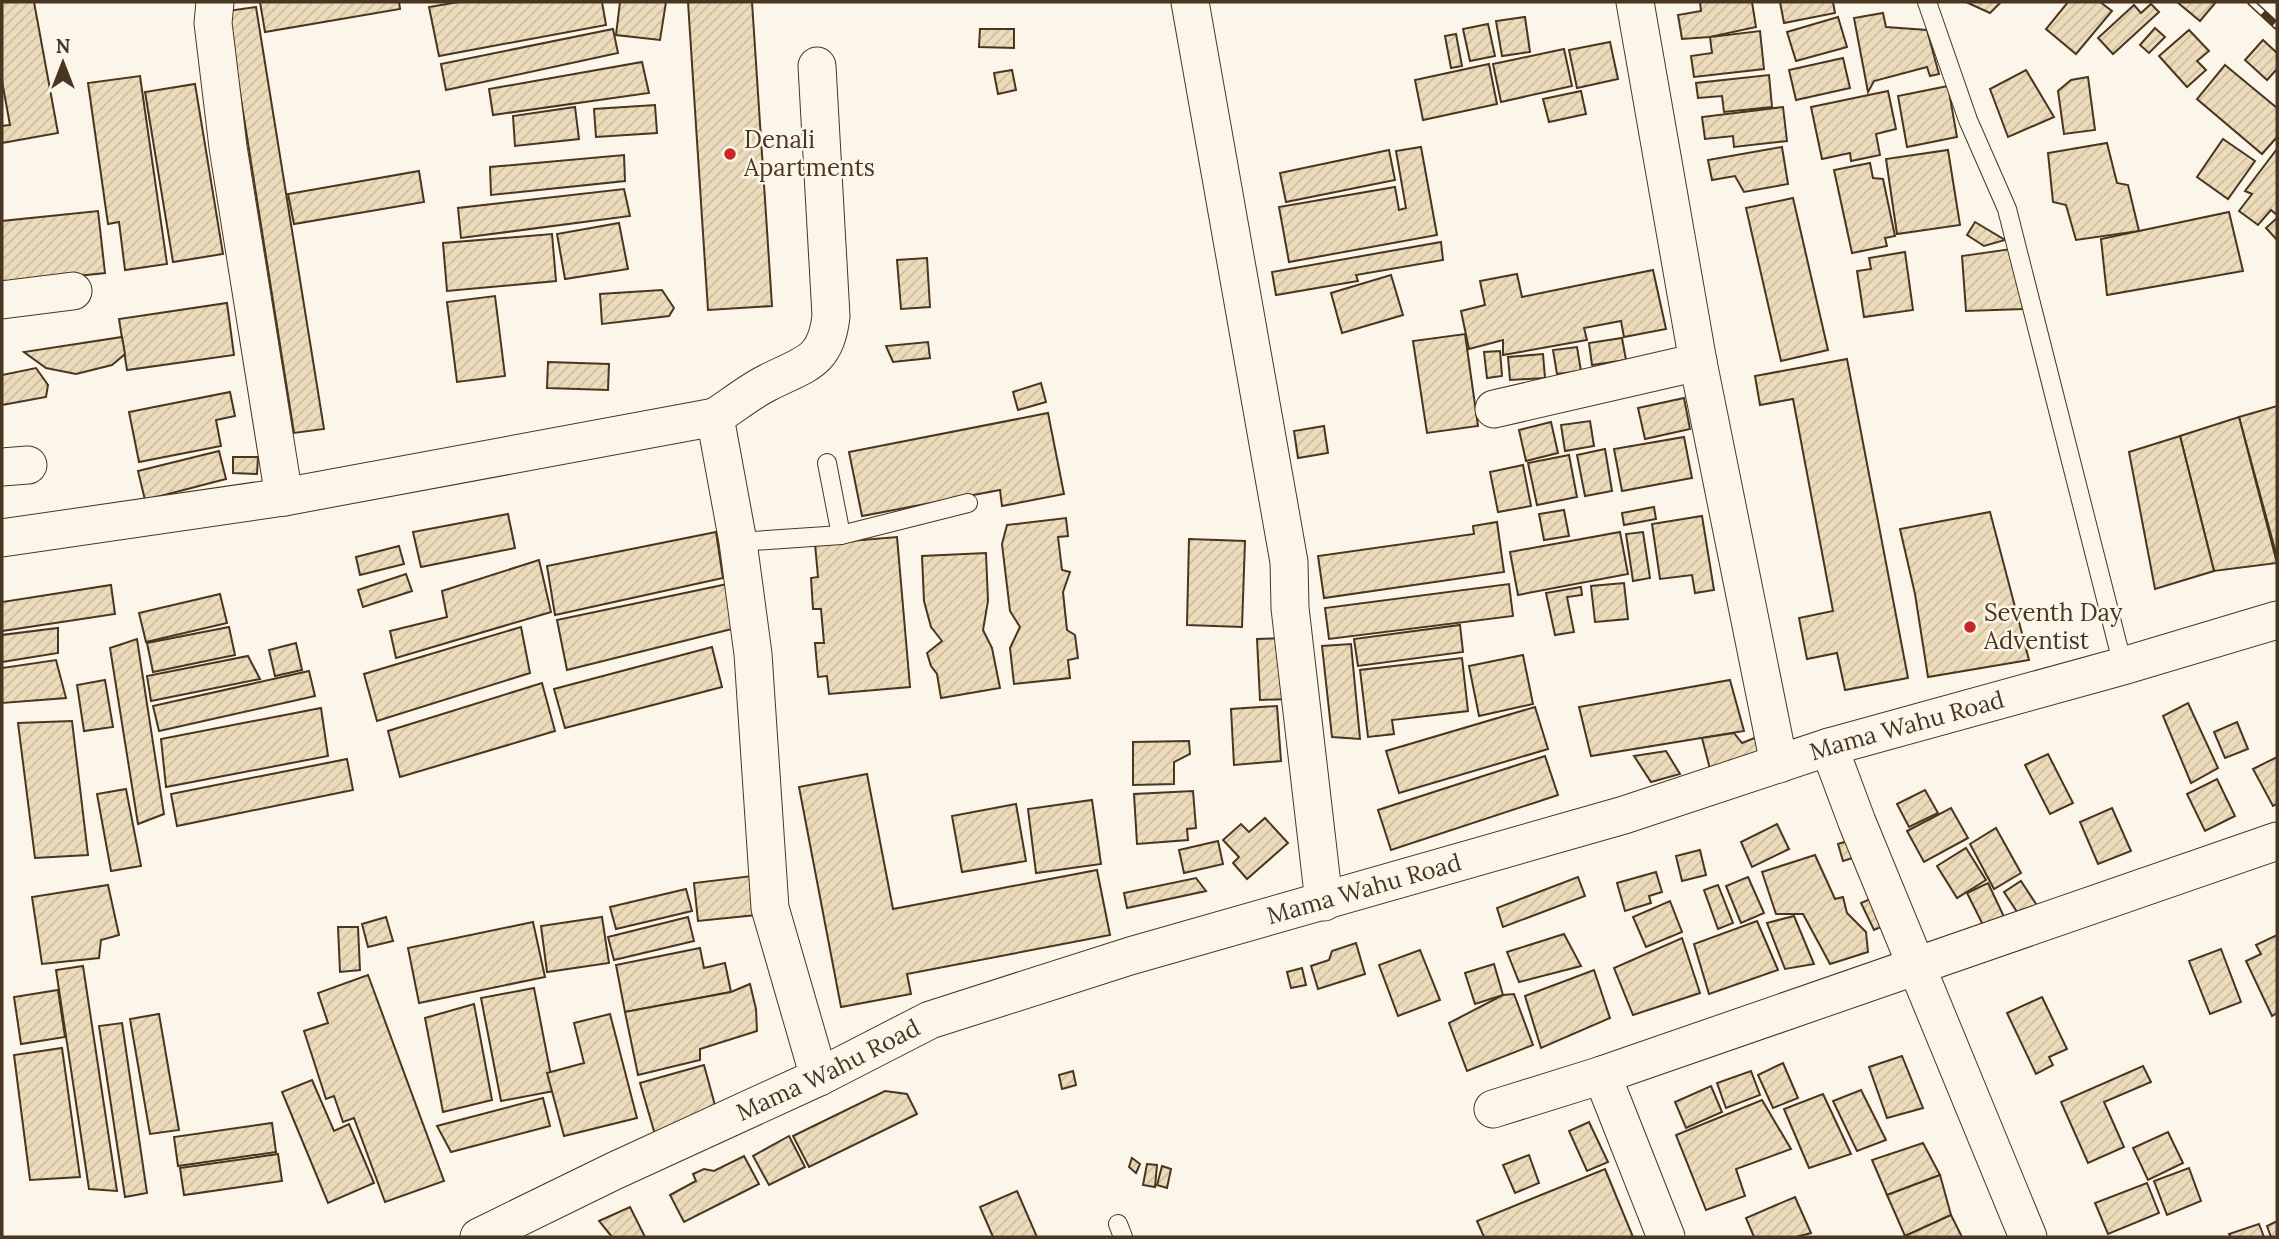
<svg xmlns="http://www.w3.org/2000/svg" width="2279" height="1239" viewBox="0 0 2279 1239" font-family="Lora,serif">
<defs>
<pattern id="building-hatch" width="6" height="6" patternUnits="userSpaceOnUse" patternTransform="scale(1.75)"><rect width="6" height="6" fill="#ecdcbc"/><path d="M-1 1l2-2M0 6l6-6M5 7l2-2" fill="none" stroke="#ccbda1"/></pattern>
</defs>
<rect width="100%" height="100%" fill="#fbf6e9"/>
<g fill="url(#building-hatch)" stroke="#4a3520" stroke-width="2">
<polygon points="2,2 34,2 58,133 2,143 2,126 10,125 2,81"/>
<polygon points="260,2 399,2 400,9 265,32"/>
<polygon points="459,2 602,2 606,25 439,56 429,7"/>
<polygon points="620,2 666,2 660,40 616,35"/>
<polygon points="688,2 752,2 772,306 708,310"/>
<polygon points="1700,2 1752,2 1756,27 1710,37 1682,39 1678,15 1701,11"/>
<polygon points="1780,2 1833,2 1835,13 1784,23"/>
<polygon points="1966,2 2001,2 1990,13"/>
<polygon points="2068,2 2100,2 2112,11 2076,54 2046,29"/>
<polygon points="2177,2 2216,2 2200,21"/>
<polygon points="2151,4 2159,12 2113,54 2098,38 2134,5 2141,13"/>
<polygon points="256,7 324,429 294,433 227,11"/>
<polygon points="1883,13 1886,27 1927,30 1939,74 1930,76 1927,67 1874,81 1868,92 1854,18"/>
<polygon points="1525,17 1530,52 1502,56 1496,21"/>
<polygon points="1838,17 1847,47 1796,61 1787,32"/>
<polygon points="1488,24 1495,56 1470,61 1463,29"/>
<polygon points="2155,28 2165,37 2149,53 2140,45"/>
<polygon points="613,29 618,53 446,90 441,64"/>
<polygon points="980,29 1014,29 1014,48 979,47"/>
<polygon points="2189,30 2209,51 2197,61 2206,70 2187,87 2159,56"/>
<polygon points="1760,31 1764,69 1694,77 1691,56 1712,53 1710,37"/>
<polygon points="1456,34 1462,66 1451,68 1445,36"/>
<polygon points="2263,40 2277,53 2277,69 2267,80 2245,60"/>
<polygon points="1610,42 1618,79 1577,88 1569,50"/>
<polygon points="1564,49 1572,86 1501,102 1493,64"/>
<polygon points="1843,58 1850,88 1796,100 1789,70"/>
<polygon points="642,62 649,93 493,115 489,89"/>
<polygon points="1489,64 1497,104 1423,120 1415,80"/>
<polygon points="2225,65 2277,108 2277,137 2262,154 2197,99"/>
<polygon points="1012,70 1016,90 998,94 994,73"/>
<polygon points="2026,70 2054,117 2008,137 1990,89"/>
<polygon points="1769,75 1772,107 1724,112 1722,96 1698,98 1696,83"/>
<polygon points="140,76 167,264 125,270 119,222 108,224 88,83"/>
<polygon points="2088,77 2095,130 2064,134 2058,91 2071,80"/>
<polygon points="195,84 223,254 173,262 145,92"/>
<polygon points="1948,86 1957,137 1907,147 1898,96"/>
<polygon points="1581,91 1586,114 1549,122 1543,99"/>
<polygon points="1888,91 1896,129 1876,134 1880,155 1851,161 1850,153 1822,159 1811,107"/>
<polygon points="655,105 657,133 596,137 594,109"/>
<polygon points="575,107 579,139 515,146 513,116"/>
<polygon points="1783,107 1787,141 1734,147 1733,136 1705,139 1702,117"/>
<polygon points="2223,139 2255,161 2228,199 2197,177"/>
<polygon points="2107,143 2117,183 2128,185 2139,231 2076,240 2066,205 2053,202 2048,153"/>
<polygon points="1421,147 1437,235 1289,262 1279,207 1395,187 1399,210 1406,208 1396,151"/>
<polygon points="1782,147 1788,184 1744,192 1735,176 1712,180 1708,160"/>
<polygon points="2277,149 2277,215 2271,210 2258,225 2239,211 2252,194 2245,191"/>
<polygon points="1389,150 1395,180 1286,202 1280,173"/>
<polygon points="1948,150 1960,225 1897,234 1886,159"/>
<polygon points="624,155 625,181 491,195 490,167"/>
<polygon points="1870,163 1873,178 1883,179 1895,236 1885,238 1887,246 1852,253 1834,170"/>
<polygon points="419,171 424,202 294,224 288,194"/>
<polygon points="624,189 630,216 461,238 458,208"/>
<polygon points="1793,198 1828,350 1781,361 1746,208"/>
<polygon points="98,211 105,273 2,284 2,221"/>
<polygon points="2229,212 2243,271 2107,295 2101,239"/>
<polygon points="2277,218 2277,240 2266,228"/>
<polygon points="1975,222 2005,240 1984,246 1967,235"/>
<polygon points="619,223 628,269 565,279 557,234"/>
<polygon points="552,234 556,281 447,291 443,243"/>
<polygon points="1441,242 1443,260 1356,275 1358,281 1276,295 1272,272"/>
<polygon points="2011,249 2023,309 1966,311 1962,256"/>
<polygon points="1905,252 1913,310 1864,317 1857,271 1871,269 1869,258"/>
<polygon points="927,258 930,307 901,309 897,260"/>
<polygon points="1653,270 1666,329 1624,337 1621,321 1584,328 1587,340 1503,355 1503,340 1469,349 1461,311 1485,305 1480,281 1517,274 1522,297"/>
<polygon points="1391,275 1403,315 1342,333 1331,293"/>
<polygon points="662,290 674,308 669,316 602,324 600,294"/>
<polygon points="495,296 505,376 457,382 447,302"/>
<polygon points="227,303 234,355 127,370 119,319"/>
<polygon points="1465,334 1478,426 1427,433 1413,341"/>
<polygon points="122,337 125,354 112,365 76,374 46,368 24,352"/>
<polygon points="1622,338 1626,360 1592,365 1589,343"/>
<polygon points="928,342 930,358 893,362 886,346"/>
<polygon points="1577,347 1581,371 1557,374 1553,350"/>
<polygon points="1500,351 1502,376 1487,378 1484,352"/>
<polygon points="1543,354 1545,378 1510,380 1508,357"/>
<polygon points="1847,359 1908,678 1845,690 1837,653 1807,659 1799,618 1833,611 1793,399 1760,405 1755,376"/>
<polygon points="548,362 609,364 608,390 547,388"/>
<polygon points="36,368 48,385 46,397 2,405 2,375"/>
<polygon points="1041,383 1046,402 1018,410 1013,392"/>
<polygon points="230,392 235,416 216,420 221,446 139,462 129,412"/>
<polygon points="1684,398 1690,429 1645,439 1638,408"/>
<polygon points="2277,406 2277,557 2239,417"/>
<polygon points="1048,413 1064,494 1002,506 1000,490 862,516 849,452"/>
<polygon points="2239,417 2277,563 2214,571 2180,436"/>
<polygon points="1590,421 1594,446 1565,451 1561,425"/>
<polygon points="1551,422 1558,453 1526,461 1519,430"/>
<polygon points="1324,426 1328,453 1298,458 1294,431"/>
<polygon points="2180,436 2214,571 2155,589 2129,452"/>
<polygon points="1684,437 1692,478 1622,491 1614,449"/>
<polygon points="1605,449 1612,491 1585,496 1577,455"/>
<polygon points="219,451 226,479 145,500 138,471"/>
<polygon points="1569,455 1577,497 1537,505 1528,463"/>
<polygon points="233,457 258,457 257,474 233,473"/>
<polygon points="1523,465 1531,506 1498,512 1490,472"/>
<polygon points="1654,507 1656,519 1624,525 1622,513"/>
<polygon points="1564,510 1569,536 1544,540 1539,514"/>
<polygon points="1990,512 2029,660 1928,677 1915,594 1900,529"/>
<polygon points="508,514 515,548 421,567 413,532"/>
<polygon points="1702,516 1714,590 1695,593 1692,575 1660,579 1652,524"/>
<polygon points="1066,518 1068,536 1058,537 1062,570 1070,572 1063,592 1067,630 1075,635 1078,658 1068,660 1070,678 1014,684 1010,648 1020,627 1010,611 1002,544 1007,525"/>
<polygon points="1497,522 1504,572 1324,598 1318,556 1474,534 1473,526"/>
<polygon points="716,532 723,578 555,615 547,566"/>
<polygon points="1620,532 1628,574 1518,595 1510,552"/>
<polygon points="1643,532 1650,578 1633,581 1626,534"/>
<polygon points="897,537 910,687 829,694 827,676 818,677 815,643 824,643 821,609 813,609 811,578 818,577 815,544"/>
<polygon points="1189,539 1245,541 1242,627 1187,625"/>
<polygon points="399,546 404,564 360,575 356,557"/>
<polygon points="986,553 988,601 983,630 992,648 1000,688 941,698 937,674 931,666 927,653 942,641 931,627 924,601 922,556"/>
<polygon points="539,560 551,612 396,658 390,631 447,617 442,591"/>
<polygon points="406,574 412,591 363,607 358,590"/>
<polygon points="732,583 736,628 567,670 557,620"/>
<polygon points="1624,583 1628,619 1595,622 1591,586"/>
<polygon points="1509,584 1513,616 1329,639 1325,608"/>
<polygon points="111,585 115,614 2,631 2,602"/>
<polygon points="1581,587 1582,595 1567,597 1574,632 1555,635 1546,593"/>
<polygon points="220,594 227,623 146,642 139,613"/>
<polygon points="1460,625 1463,652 1358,666 1354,639"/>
<polygon points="229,627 235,655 153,672 147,643"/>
<polygon points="521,627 530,673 377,721 364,674"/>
<polygon points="58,628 58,653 2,662 2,635"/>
<polygon points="1284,638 1287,699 1260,700 1257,639"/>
<polygon points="137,639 164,814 138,824 110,648"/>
<polygon points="296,643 302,670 275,676 269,650"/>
<polygon points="1351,644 1360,739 1332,737 1322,646"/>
<polygon points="712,647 722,687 565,728 554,689"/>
<polygon points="1523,655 1533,704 1479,716 1469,666"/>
<polygon points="248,656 260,679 151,701 147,676"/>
<polygon points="1462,658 1468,711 1392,720 1394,734 1368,737 1360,670"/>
<polygon points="56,660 66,698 2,703 2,668"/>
<polygon points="309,671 315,696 159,731 153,706"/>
<polygon points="105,680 113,727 84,731 77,685"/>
<polygon points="1730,680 1744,731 1591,756 1579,707"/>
<polygon points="542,683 555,731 400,777 388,731"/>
<polygon points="2188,703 2218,768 2191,783 2163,716"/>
<polygon points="1277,706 1281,761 1234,765 1231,709"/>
<polygon points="1535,707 1548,749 1399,793 1386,751"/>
<polygon points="321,708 328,756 166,787 161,739"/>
<polygon points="72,721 88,855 35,858 18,723"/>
<polygon points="2237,722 2248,749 2225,758 2214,732"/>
<polygon points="1734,733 1742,743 1757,737 1766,754 1710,769 1702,738"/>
<polygon points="1189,741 1190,754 1174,762 1174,784 1133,785 1133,742"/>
<polygon points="1666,751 1680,774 1651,782 1634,756"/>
<polygon points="2048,754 2073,803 2050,814 2025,765"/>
<polygon points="1545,756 1558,795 1391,850 1378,810"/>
<polygon points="2277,757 2277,804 2273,806 2253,769"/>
<polygon points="347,759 353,790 177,826 171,794"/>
<polygon points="867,774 893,909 1097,870 1110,935 907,974 911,994 841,1007 799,787"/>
<polygon points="2217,779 2235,816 2205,831 2187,794"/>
<polygon points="126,789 141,866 111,871 97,794"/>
<polygon points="1925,790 1938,813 1909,827 1897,804"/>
<polygon points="1193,791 1196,828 1187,829 1188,840 1137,844 1134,794"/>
<polygon points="1092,800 1101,864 1036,873 1028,809"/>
<polygon points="1016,804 1026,861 962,872 952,816"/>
<polygon points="1951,808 1968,838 1924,862 1907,831"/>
<polygon points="2112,808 2131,851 2098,864 2080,822"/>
<polygon points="1265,818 1288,843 1247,879 1233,863 1239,857 1223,840 1241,824 1249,832"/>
<polygon points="1777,824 1789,849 1752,867 1741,842"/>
<polygon points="1996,828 2021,873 1994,889 1970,844"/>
<polygon points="1854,839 1859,856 1843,861 1838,844"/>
<polygon points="1218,841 1223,864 1184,873 1179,850"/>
<polygon points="1966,848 1986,880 1957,898 1937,866"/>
<polygon points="1700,850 1706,875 1682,881 1676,856"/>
<polygon points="1815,855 1835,899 1843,897 1847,913 1866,932 1868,952 1830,964 1803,914 1776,914 1762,872"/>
<polygon points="1656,872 1662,892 1649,896 1651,903 1625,911 1617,883"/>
<polygon points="752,876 756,915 698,921 694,883"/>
<polygon points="1578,877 1585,896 1503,927 1497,908"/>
<polygon points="1748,877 1764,913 1741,923 1726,886"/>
<polygon points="1196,878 1206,891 1127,908 1124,893"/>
<polygon points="2021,881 2042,913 2025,924 2004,892"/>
<polygon points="1988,883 2006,921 1986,931 1967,893"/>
<polygon points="108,885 119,935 101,940 99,958 42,964 32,897"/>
<polygon points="1718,885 1733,923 1718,929 1704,890"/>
<polygon points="686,889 692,911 616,929 610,907"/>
<polygon points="1875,897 1888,924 1874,930 1861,903"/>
<polygon points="1670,901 1682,932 1646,947 1633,917"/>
<polygon points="1794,916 1814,964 1785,969 1767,923"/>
<polygon points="386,917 393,941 368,947 362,924"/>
<polygon points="602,917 609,963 547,972 541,926"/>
<polygon points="688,917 694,941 614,960 608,937"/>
<polygon points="1757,921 1778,970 1709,994 1694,944"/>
<polygon points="533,922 545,977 419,1003 408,948"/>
<polygon points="338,927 358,927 360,970 340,972"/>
<polygon points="1564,934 1581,966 1519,982 1507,952"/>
<polygon points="2277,935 2277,1013 2272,1016 2246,961 2261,954 2256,945"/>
<polygon points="1682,938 1700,993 1633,1015 1614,968"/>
<polygon points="1356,943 1365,974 1318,989 1311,966 1329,960 1332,951"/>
<polygon points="700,948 704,968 725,963 731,992 625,1012 616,965"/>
<polygon points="2221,949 2241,1002 2210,1014 2189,961"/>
<polygon points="1420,950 1440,1000 1398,1016 1379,965"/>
<polygon points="1494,964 1503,995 1475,1004 1465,973"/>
<polygon points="83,966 117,1191 89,1189 56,970"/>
<polygon points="1302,968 1306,985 1291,988 1287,972"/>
<polygon points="1594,970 1610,1018 1541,1048 1525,996"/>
<polygon points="368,975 444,1181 385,1202 354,1118 343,1122 334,1096 326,1099 304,1031 328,1023 318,993"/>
<polygon points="750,984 756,1009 757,1031 700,1049 700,1060 638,1075 625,1012 731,992"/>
<polygon points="534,988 554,1091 501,1101 481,998"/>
<polygon points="58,990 65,1037 21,1044 14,997"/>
<polygon points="1514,994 1533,1045 1467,1071 1449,1023 1503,995"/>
<polygon points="2042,997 2067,1049 2049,1057 2053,1065 2036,1074 2007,1013"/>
<polygon points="474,1004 492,1100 443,1112 425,1018"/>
<polygon points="159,1014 179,1130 150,1134 130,1019"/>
<polygon points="610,1014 637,1118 564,1136 547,1073 584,1063 574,1023"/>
<polygon points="122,1023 147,1193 125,1197 99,1026"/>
<polygon points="62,1048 80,1177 30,1180 14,1055"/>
<polygon points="1902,1056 1923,1108 1887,1118 1869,1067"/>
<polygon points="1783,1063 1798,1098 1773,1108 1758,1075"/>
<polygon points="704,1065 719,1120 656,1138 640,1083"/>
<polygon points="2143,1066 2151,1082 2104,1102 2124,1147 2088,1163 2061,1102"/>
<polygon points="1073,1071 1076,1085 1062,1089 1059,1075"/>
<polygon points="1751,1071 1760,1095 1726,1108 1717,1083"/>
<polygon points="312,1080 334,1131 349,1124 374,1183 328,1203 282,1092"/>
<polygon points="1711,1086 1722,1112 1686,1128 1675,1102"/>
<polygon points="1861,1090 1886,1140 1857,1151 1833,1101"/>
<polygon points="885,1091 907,1094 917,1114 809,1167 793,1136"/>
<polygon points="1823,1094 1851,1154 1809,1168 1784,1109"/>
<polygon points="543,1098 550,1126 451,1152 437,1126"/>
<polygon points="1762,1100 1791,1149 1736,1169 1745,1196 1706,1210 1676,1135"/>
<polygon points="1589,1122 1608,1162 1587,1171 1569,1131"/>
<polygon points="272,1123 276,1152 178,1166 174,1137"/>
<polygon points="2168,1132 2183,1163 2148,1180 2133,1148"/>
<polygon points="789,1136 805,1167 769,1185 753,1156"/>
<polygon points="1923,1143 1940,1175 1887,1195 1872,1160"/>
<polygon points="278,1154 282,1181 184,1195 180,1168"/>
<polygon points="1529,1155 1539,1183 1515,1193 1503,1165"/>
<polygon points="744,1156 759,1184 684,1222 670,1195 696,1181 693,1174 704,1169 714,1171"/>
<polygon points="1132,1158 1140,1164 1136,1173 1129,1167"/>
<polygon points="1147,1164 1157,1165 1155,1187 1143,1185"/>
<polygon points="1162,1166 1171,1169 1167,1188 1157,1185"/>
<polygon points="2189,1168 2201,1201 2167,1215 2154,1181"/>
<polygon points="1605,1169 1633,1237 1484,1237 1477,1221"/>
<polygon points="1940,1175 1951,1215 1905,1236 1887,1195"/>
<polygon points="2147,1183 2159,1213 2108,1234 2095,1203"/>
<polygon points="1017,1191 1037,1237 993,1237 980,1207"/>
<polygon points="1795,1197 1811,1233 1796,1237 1754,1237 1746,1218"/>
<polygon points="630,1207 645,1237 612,1237 599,1221"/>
<polygon points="1951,1215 1962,1237 1906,1237 1905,1236"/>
<polygon points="2277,1221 2277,1237 2271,1237 2267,1226"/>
<polygon points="2259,1224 2264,1237 2231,1237 2229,1234"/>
</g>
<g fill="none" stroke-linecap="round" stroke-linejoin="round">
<g stroke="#4a3520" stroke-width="20">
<g id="lane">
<polyline points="1927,2 1968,120 2007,209 2123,666"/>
<polyline points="827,463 841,535"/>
<polyline points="738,542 841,535 968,503"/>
<polyline points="1118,1224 1123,1237"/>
</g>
</g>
<g stroke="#4a3520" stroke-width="39">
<g id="street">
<polyline points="215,2 213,23 228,147 284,497"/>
<polyline points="1190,2 1289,562 1290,608 1324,902"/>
<polyline points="1635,2 1698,362 1779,764"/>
<path d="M817,66l14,250c-5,48 -28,48 -64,67 -18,9 -35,23 -52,34l23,125 15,112 17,254 49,169"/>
<polyline points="2,300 73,291"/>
<polyline points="1494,409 1698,362"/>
<polyline points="2,467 28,465"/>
<polyline points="2,538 284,497 715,417"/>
<polyline points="1829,747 1857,822 2028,1237"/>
<polyline points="1602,1075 1666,1237"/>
<polyline points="1493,1109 1602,1075 2277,841"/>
<path id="s1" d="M479,1237l135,-66 205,-94 111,-57 200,-64 494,-141 205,-68 294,-81 154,-46"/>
</g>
</g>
<use href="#lane" stroke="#fbf6e9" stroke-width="18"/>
<use href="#street" stroke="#fbf6e9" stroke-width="37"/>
<g stroke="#4a3520" stroke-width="8">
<polyline id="rail" points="2251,2 2277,26"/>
</g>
<use href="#rail" stroke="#fbf6e9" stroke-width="5" stroke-dasharray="16" stroke-linecap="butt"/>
</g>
<g fill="#c62828" stroke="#fbf6e9" stroke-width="2.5">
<circle cx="730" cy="154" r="7"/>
<circle cx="1970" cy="627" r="7"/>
</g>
<g text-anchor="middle" stroke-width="5" stroke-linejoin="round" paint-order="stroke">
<g font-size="24" fill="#4a3520" stroke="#fbf6e9" text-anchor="start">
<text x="744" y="148">Denali<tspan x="744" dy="28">Apartments</tspan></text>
<text x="1984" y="621">Seventh Day<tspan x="1984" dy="28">Adventist</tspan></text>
</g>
<g font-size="24" fill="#4a3520" stroke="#fbf6e9">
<text dy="8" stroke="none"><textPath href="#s1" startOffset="1521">Mama Wahu Road</textPath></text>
<text dy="8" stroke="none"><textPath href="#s1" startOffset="954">Mama Wahu Road</textPath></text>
<text dy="8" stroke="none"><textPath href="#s1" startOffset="387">Mama Wahu Road</textPath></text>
</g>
</g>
<rect width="2279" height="1239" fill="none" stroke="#4a3520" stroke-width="7"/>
<g transform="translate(63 63)" stroke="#fbf6e9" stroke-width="5" paint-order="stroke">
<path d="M0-5L12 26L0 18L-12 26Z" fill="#4a3520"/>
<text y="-10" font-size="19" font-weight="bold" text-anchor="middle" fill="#4a3520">N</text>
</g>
</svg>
